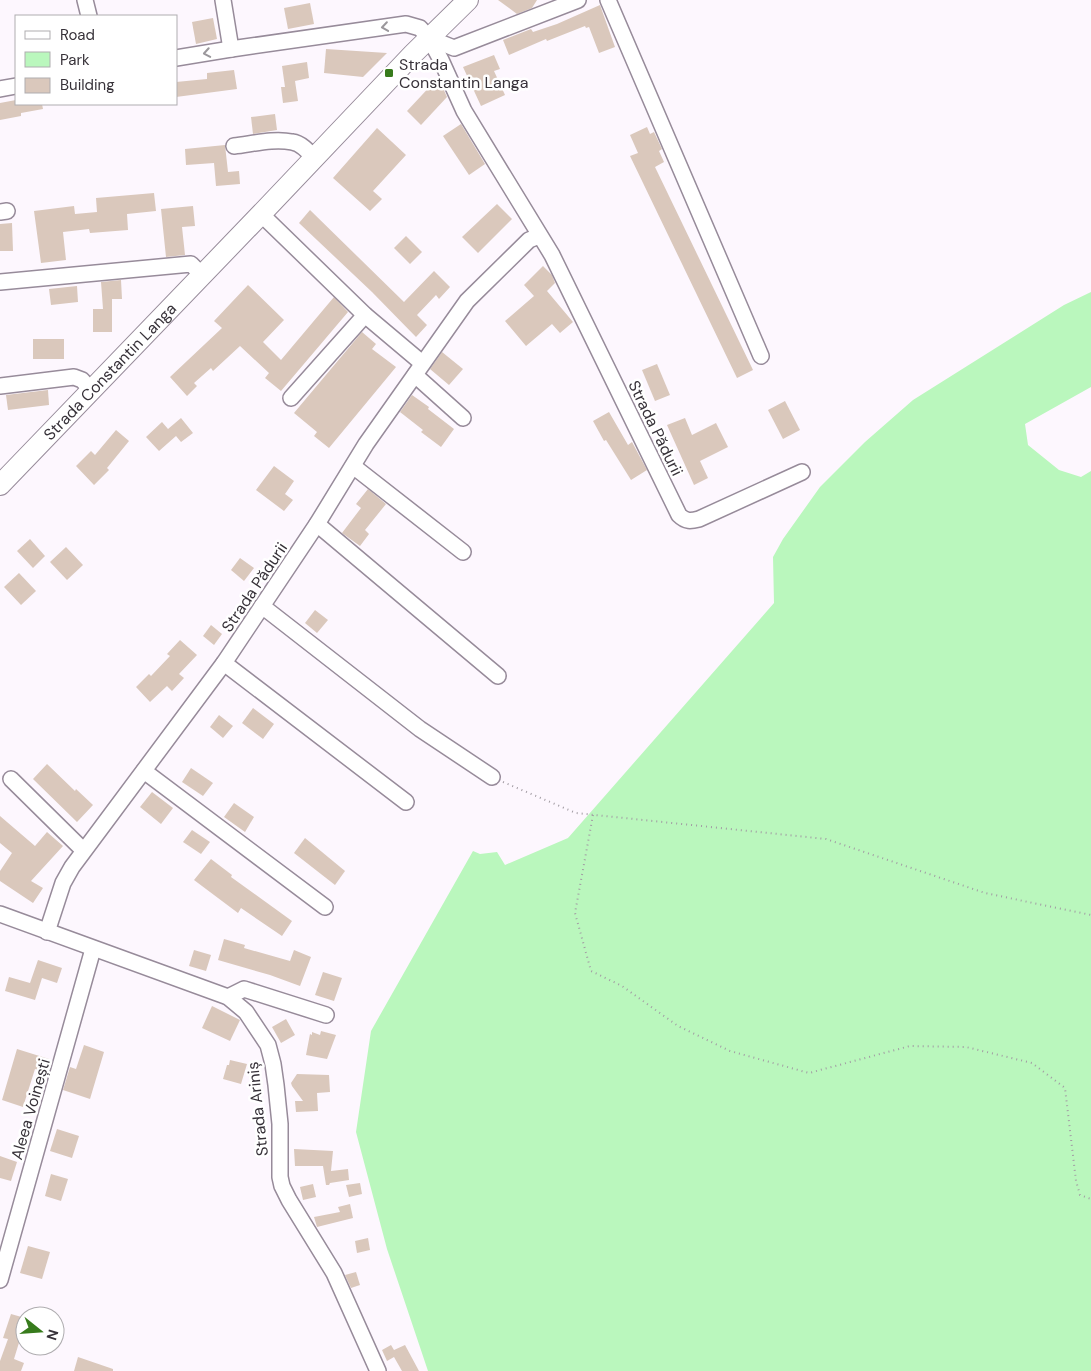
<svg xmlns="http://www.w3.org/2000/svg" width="1091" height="1371" viewBox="0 0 1091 1371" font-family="'DM Sans',sans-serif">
<rect width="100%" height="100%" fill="#fdf7fe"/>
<polygon fill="#baf7bd" points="1091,292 1091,387 1025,424 1028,445 1059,470 1081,477 1091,471 1091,1371 428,1371 387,1249 356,1132 371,1031 473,851 480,854 497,852 505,865 568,838 774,603 773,557 783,539 820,487 865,442 913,400 1064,305"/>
<g fill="#dac8bc">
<polygon points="498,0 537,0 532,8 517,14"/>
<polygon points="310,3 314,24 288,29 284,8"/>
<polygon points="600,5 615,47 599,53 589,27 586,28 585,26 547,41 546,39 509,55 503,40 531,29 533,32 557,24"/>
<polygon points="213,18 217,39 196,44 192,22"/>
<polygon points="326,49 387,53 363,77 324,73"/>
<polygon points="494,55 500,69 494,71 505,95 481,106 463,67"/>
<polygon points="307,62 309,78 295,81 298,101 283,103 281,87 285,87 282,66"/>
<polygon points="234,70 237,89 176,97 176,82 207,79 207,73"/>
<polygon points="436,80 442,86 447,97 421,125 407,111"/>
<polygon points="16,100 16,104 42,104 43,109 21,113 21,116 0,120 0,103"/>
<polygon points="275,114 277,130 253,134 251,117"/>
<polygon points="461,124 485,164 469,175 443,136"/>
<polygon points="647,127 650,134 654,132 662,149 659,151 664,162 655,167 753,370 737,378 630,156 638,153 630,135"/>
<polygon points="377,128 406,155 373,191 382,199 370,211 333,178"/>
<polygon points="225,145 228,172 239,171 240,184 216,186 214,163 186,165 185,149"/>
<polygon points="154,193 156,211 127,214 128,230 90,233 89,229 63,232 66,260 41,263 34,211 74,206 75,214 97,212 96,198"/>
<polygon points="497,204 512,219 478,253 462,237"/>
<polygon points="193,206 195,226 182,227 185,255 166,257 161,209"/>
<polygon points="310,210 404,302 434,271 450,287 439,299 436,295 417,315 427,325 416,337 372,292 299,223"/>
<polygon points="12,223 13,251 0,251 0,224"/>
<polygon points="406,236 422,252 410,264 394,248"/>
<polygon points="543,266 552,275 555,283 547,291 573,322 560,333 552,324 526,346 505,321 534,296 524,285"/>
<polygon points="121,280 122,299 112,299 112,332 93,332 93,309 103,309 101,282"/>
<polygon points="248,285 284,320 263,342 281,360 334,297 348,312 281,391 265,378 269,373 240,346 213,371 211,368 194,383 197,386 187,396 170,377 222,328 214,321"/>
<polygon points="77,286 78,302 51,305 49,289"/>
<polygon points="362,332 376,344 372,349 396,367 329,448 314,436 317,432 294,413"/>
<rect x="33" y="339" width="31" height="20"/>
<polygon points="442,352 463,369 449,385 430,369"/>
<polygon points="657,364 670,395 655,401 642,370"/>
<polygon points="48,390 49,405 8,410 6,395"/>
<polygon points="412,395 429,407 428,409 454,429 441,447 421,432 423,430 400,412"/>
<polygon points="785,401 800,430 783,439 768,410"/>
<polygon points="609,412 628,445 632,442 647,470 631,480 606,440 604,441 593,421"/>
<polygon points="181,418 193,433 181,442 176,436 159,451 146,437 162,422 168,429"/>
<polygon points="685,418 692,435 716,423 728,447 700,461 708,478 694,485 667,425"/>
<polygon points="116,430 129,441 107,468 109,470 94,485 76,466 91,451 95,455"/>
<polygon points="274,466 294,481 285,494 293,500 284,511 256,490"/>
<polygon points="368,489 386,504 365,530 369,534 360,546 342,533 361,508 356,504"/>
<polygon points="30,539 45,556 33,568 17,551"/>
<polygon points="66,547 83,565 67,580 50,562"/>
<polygon points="240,558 254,568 244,581 231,570"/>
<polygon points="19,573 36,591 21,605 4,587"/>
<polygon points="315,610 328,620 317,633 305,623"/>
<polygon points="211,625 222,634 214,645 203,636"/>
<polygon points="180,640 197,655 179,674 184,678 172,691 167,686 150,702 136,687 149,674 151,676 170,656 167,654"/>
<polygon points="253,708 274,724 263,739 242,723"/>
<polygon points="219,715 233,726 223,738 210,727"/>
<polygon points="47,764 75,791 76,789 93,805 77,822 33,779"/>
<polygon points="191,768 213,783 203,796 182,782"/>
<polygon points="152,792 173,808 161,824 140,807"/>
<polygon points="234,803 254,817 245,832 224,817"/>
<polygon points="0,816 35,846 47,832 63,846 31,881 43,888 33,903 0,881 0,871 12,853 0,843"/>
<polygon points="192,830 210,842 201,854 183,842"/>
<polygon points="305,838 345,871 335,885 294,853"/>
<polygon points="211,859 232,875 231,877 292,921 282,936 241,908 238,913 194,880"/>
<polygon points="224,939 245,945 244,948 290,961 294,950 311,957 300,986 270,975 218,960"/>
<polygon points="194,950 211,955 206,971 189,966"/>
<polygon points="38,960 62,968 57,983 42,978 35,1000 5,991 9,977 30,983"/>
<polygon points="323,972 342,978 334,1001 315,995"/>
<polygon points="212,1006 240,1020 230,1041 202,1028"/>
<polygon points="286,1019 295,1035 281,1043 272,1027"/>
<polygon points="321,1031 336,1035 327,1059 306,1055 310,1034 312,1035 312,1032 320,1035"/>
<polygon points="84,1045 104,1052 90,1099 63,1090 70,1067 76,1069"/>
<polygon points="17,1049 49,1059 44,1072 35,1069 23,1107 2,1100"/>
<polygon points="230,1060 247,1064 241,1084 223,1079 227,1065 229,1065"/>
<polygon points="297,1074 329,1075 330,1092 317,1093 318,1111 296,1112 295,1101 303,1101 292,1086 291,1083"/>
<polygon points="57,1129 79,1136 72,1158 50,1151"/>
<polygon points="294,1149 333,1151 331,1171 348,1169 349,1180 330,1183 329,1185 326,1185 323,1166 295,1166"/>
<polygon points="0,1156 17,1162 11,1181 0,1178"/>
<polygon points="51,1174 68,1179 61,1201 45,1196"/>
<polygon points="360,1183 362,1194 349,1197 346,1185"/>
<polygon points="313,1184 316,1197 303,1200 300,1187"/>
<polygon points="350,1204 353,1218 317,1227 314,1217 340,1212 338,1207"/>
<polygon points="368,1238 370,1250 357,1253 355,1241"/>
<polygon points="28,1246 50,1252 42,1279 20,1273"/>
<polygon points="356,1272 360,1285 351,1288 345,1275"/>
<polygon points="11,1314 25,1318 25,1323 14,1359 24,1363 21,1371 0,1371 0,1361 8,1339 3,1338"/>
<polygon points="391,1345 394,1350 405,1345 419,1371 402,1371 394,1357 387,1361 382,1350"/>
<polygon points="78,1357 113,1369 113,1371 74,1371"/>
</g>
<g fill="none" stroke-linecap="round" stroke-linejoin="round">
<g stroke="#978b9a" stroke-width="18">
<g id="street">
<polyline points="85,0 89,16"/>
<polyline points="223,0 231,49"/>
<polyline points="608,0 761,356"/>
<polyline points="429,38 454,48 578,0"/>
<path d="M176,58l55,-9 175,-25 14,4 9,10 12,22 23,51 88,144 127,260c7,7 12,6 20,4l103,-47"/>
<polyline points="0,89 16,86"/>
<path d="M234,146c18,-2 40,-8 58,-4 9,1 16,9 22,16"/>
<polyline points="0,212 7,211"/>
<polyline points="261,214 365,315 422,363"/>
<polyline points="0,282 191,264 202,275"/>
<polyline points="415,375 463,418"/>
<polyline points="0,386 74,377 82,380 91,390"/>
<polyline points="291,398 365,315"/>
<polyline points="353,466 463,552"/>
<polyline points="317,524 498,676"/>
<polyline points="262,606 420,729 492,777"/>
<polyline points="224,663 406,802"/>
<polyline points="144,771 325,907"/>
<polyline points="11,779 83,850"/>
<polyline points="0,914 228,997 246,1012 268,1045 273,1064 276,1085 280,1124 280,1177 282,1186 289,1200 334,1273 378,1371"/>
<polyline points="47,932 63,883 72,867 224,663 317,524 366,444 467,301 529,240 539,236"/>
<polyline points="228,997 244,989 326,1015"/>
<polyline points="0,1280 93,949"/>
</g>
</g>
<g stroke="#978b9a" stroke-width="22">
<g id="secondary">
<path id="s1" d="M0,485l261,-271 152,-160 55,-54"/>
</g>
</g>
<g stroke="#a29ca3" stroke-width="2" stroke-dasharray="1 4" stroke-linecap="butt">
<polyline points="503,782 576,813 826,839 985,893 1091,915"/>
<polyline points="593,815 575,913 591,971 622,986 678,1026 730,1051 809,1073 910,1046 966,1047 1032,1063 1065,1088 1076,1181 1080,1195 1091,1199"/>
</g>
<use href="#street" stroke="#fff" stroke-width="15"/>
<use href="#secondary" stroke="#fff" stroke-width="20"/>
</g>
<defs><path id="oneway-chevron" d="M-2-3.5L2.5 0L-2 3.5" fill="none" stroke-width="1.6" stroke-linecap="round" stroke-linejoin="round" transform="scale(1.25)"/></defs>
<g stroke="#9b989c">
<use href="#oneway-chevron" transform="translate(385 27) rotate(172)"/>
<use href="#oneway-chevron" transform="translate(207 53) rotate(170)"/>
</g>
<rect fill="#377b1c" stroke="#fff" stroke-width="2" x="384" y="68" width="10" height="10" rx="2.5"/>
<g text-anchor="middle" stroke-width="5" stroke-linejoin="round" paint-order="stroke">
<g font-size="16" fill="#373239" stroke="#fff" text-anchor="start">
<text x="399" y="70">Strada<tspan x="399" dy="18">Constantin Langa</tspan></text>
</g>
<g font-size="16" fill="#373239" stroke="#fff">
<text dy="6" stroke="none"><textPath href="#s1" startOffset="158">Strada Constantin Langa</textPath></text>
<text transform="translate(656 428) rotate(64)" y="6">Strada Pădurii</text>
<text transform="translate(254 587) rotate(-56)" y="6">Strada Pădurii</text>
<text transform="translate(30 1109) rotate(-74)" y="6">Aleea Voinești</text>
<text transform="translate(257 1109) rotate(-96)" y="6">Strada Ariniș</text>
</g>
</g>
<rect x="15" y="15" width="162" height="90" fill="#ffffff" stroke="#afadb0"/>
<rect x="25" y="31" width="25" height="8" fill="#ffffff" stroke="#afadb0"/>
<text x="60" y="40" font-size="15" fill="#373239">Road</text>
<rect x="25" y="52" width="25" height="15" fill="#baf7bd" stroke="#afadb0"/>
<text x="60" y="65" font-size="15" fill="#373239">Park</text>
<rect x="25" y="78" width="25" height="15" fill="#dac8bc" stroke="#afadb0"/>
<text x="60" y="90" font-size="15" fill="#373239">Building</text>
<g transform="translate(40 1331) rotate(107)"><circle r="24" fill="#ffffff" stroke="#afadb0"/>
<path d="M0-4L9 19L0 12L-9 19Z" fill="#377b1c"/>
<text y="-8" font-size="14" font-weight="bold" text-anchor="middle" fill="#373239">N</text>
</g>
</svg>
